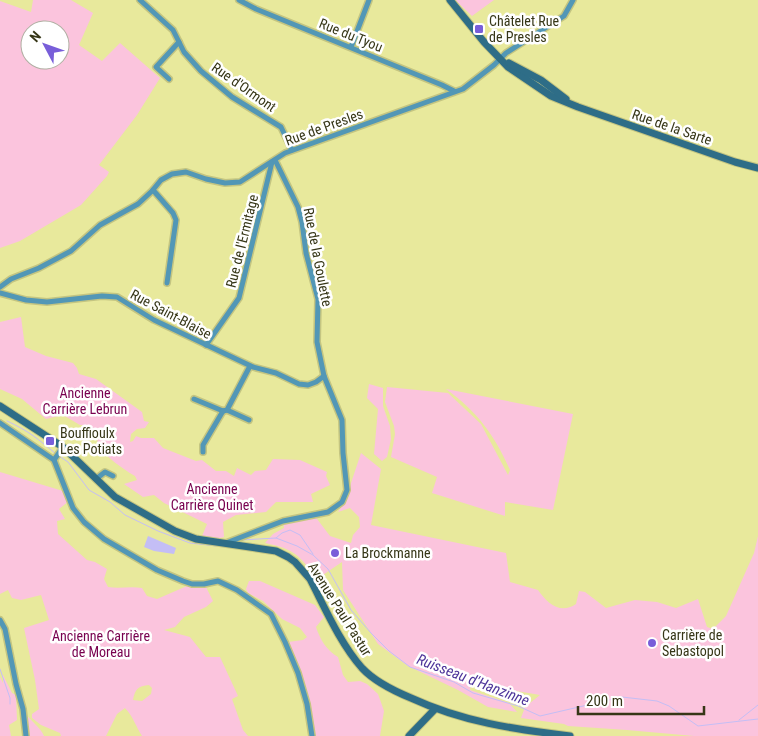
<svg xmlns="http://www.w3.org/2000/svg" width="758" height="736" viewBox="0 0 758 736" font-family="'Roboto Condensed',sans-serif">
<rect width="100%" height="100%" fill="#e8e99c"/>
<g fill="#fbc4dd" fill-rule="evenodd">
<path d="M33,0h38l22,13 -14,32 23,16 18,-18 40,35 -23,37 -38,50 10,7 -2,4 -26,29 -61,36 -20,7v-247l31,11zM30,30h30v30h-30z"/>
<polygon points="455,0 494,0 472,16"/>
<path d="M21,317l4,30 21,9 27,7 4,5 2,6 17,5 46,33 2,9 5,1 -4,6 -8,1 -6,5 -1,8 3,-1 3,-5 5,2h13l9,10 33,13 6,-1 14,11h10l8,5 3,-8 14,7 4,-4 11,-1 7,-11 27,1 27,12 -1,4 4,9 -19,9 2,8h-37l-10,10 -30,3 -13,7 1,15 -8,2 -14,-3 5,-12 -43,-21 -10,-8 -11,2 -19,-13 13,-4 -2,-4c-14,-8 -27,-18 -38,-31l1,-11 -11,-9h-7l-17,-10 -17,4 -24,-20 -22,-10v-67z"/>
<polygon points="369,384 383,388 383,406 390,426 391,439 387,457 382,461 374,454 378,409 367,398"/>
<path d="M387,387l61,6 33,31 27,51 2,-5c-15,-34 -33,-59 -64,-81l127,25 -20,96 -48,-8v14l-73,-23 5,-16 -46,-20 4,-23 -1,-8 -9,-24z"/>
<path d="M361,453l20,16 -10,56 135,28 4,29 28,8c9,13 22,25 38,14l3,-13 6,1 21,16 29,-8 22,2 19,6 22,-9 9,28 6,2 13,-13 28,-63 4,-17v200h-64l-67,-6 -59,-4 -4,-2 -43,-6 4,-11 15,-12 -69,-12 -1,7 39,13 8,9 -29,-5 -30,-17 -50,-24 -30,-22 -35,-54 -1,-28 -25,17c-18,-24 -22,-30 -52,-36l8,-9 11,-6 -1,-7 31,-6 16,21 21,7 2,-8 7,-8 -1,-10 -9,-9 -12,4 10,-15 3,-14z"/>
<path d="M0,472l63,19 6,10 -10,8 6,10 -8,2 1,13 29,26 8,2 12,7 -3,10 4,8c12,2 22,-1 34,1l5,8 10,3 30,-13 19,1 7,14 -7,6 -22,10 -9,10 -11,3 26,7 16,20h14l18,39 -6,3 11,31 5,6h-106c-6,-9 -9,-20 -17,-28l-8,6 -11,22h-45l-1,-3 -19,-8 -9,-7v-4l7,-5 -4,-29 -11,-52 25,-8 -8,-25 -20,5 -9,-2 -4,-8 -8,4zM149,685l3,3 -1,6 -9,7 -9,-1c2,-11 5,-14 16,-15z"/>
<path d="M249,581h11l55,24 9,12 -8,10c4,12 10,23 22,30l5,18 5,7 12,-1 7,3 11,10 6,17 -4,25h-66l-7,-40 -19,-54 15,-2 4,-3 -7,-9 -18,-9 -19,-18 -15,-8 -2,-4z"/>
<polygon points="3,675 12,693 16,695 17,720 9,725 11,736 0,736 0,677 3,683"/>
<path d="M25,713c5,7 16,15 19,23h-16z"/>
</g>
<polygon fill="#c4bef5" points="148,536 176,548 174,554 154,551 144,547"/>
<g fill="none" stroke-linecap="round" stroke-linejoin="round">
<g stroke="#c4bef5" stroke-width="1">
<path d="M7,421c22,10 31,18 49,33"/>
<polyline points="59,456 68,462 89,490 110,502 125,515 158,531 190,543 216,546"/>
<polyline points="276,538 282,533 290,530 300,535 313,554"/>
<polyline points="241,540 276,538 297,546 313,555 328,569 351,610 371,633 389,651 410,667 454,682 473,693 518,706 540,716 622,697 657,701 669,706 698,726 758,719"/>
<polyline points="0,669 10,698 10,704"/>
<polyline points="739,720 758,705"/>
</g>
<g stroke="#c4c581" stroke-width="8">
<g id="street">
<polyline points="140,0 173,30 184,52 201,71 232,97 281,127 292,150"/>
<polyline points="239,0 256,9 442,85 454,91"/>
<polyline points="351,47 369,0"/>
<polyline points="169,79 156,67 179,42"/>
<polyline points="153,190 173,213 176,220 167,283"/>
<polyline points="0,287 11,279 39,268 71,251 100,225 138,204 152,191 161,180 172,174 186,172 206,179 225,183 240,182 285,153 463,89 494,65 506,53 564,16 573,0"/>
<polyline points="0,293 26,300 47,302 102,296 117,297 154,320 253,367 276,373 299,384 308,385 316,382 324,376"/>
<polyline points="206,345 239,298 272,162"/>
<polyline points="194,399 223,411"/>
<polyline points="227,410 249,420"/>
<polyline points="223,411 227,410 250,366"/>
<polyline points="0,423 54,460 73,508 84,522 104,539 157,570 183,581 192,584 204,584 218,581 237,590 271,614 285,642 298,673 307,704 312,736"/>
<polyline points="203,452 203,445 223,411"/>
<polyline points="54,460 63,447"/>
<polyline points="96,479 105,472 113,476"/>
<polyline points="226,543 283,521 328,512 342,502 347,490 343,453 342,420 324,376 317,342 318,299 306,253 302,222 298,207 275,160"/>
<polyline points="0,620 5,629 16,684 23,709 26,736"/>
</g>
</g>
<g stroke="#c4c581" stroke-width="9">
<g id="secondary">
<polyline points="450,0 484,42 508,67 551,96 578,107 735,162 758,168"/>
<polyline points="509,63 541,80 566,99"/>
<path d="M0,406l63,41 52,50 60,34 21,8 80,12 12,6 7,5 15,17c15,29 30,64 52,89 13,14 32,23 49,30 52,24 102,31 159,38"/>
<polyline points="409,736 435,709"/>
</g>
</g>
<use href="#street" stroke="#5297b6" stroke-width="5"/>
<use href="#secondary" stroke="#2e6d87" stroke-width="7"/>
</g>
<g fill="#785ed9" stroke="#fff" stroke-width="2">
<rect x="474" y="24" width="10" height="10" rx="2.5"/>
<rect x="45" y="436" width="10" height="10" rx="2.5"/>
<circle cx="335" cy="553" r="5"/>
<circle cx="652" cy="643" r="5"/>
</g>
<g text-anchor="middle" stroke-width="5" stroke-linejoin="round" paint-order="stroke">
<g font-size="14" fill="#363617" stroke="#fff" text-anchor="start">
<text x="489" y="26">Châtelet Rue<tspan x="489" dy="16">de Presles</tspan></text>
<text x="60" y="438">Bouffioulx<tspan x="60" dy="16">Les Potiats</tspan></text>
<text x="345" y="558">La Brockmanne</text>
<text x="662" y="640">Carrière de<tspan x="662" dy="16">Sebastopol</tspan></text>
</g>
<g font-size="14" fill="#363617" stroke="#fff">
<text transform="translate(351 35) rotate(22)" y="5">Rue du Tyou</text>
<text transform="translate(244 87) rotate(35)" y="5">Rue d'Ormont</text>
<text transform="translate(324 127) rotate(-20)" y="5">Rue de Presles</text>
<text transform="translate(672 127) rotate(19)" y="5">Rue de la Sarte</text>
<text transform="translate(242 241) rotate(-76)" y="5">Rue de l'Ermitage</text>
<text transform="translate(318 257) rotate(79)" y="5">Rue de la Goulette</text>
<text transform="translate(171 314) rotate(28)" y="5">Rue Saint-Blaise</text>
<text transform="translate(340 609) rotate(58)" y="5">Avenue Paul Pastur</text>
</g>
<g font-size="14" fill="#78014f" stroke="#fff">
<text x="85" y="398">Ancienne<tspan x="85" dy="16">Carrière Lebrun</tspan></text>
<text x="212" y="494">Ancienne<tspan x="212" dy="16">Carrière Quinet</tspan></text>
<text x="101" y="641">Ancienne Carrière<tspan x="101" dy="16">de Moreau</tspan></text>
</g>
<g font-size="15" font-style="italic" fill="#4e359a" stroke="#fff">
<text transform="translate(473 680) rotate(21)" y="5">Ruisseau d'Hanzinne</text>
</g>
</g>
<g transform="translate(45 45) rotate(311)"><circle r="24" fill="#ffffff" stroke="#afafa2"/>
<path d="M0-4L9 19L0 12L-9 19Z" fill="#785ed9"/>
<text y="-8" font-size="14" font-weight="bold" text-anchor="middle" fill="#363617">N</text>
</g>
<path d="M578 706v8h126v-8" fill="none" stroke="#363617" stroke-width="2.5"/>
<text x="586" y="706" font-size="15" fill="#363617" stroke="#ffffff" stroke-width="4" paint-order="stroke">200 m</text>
</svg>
